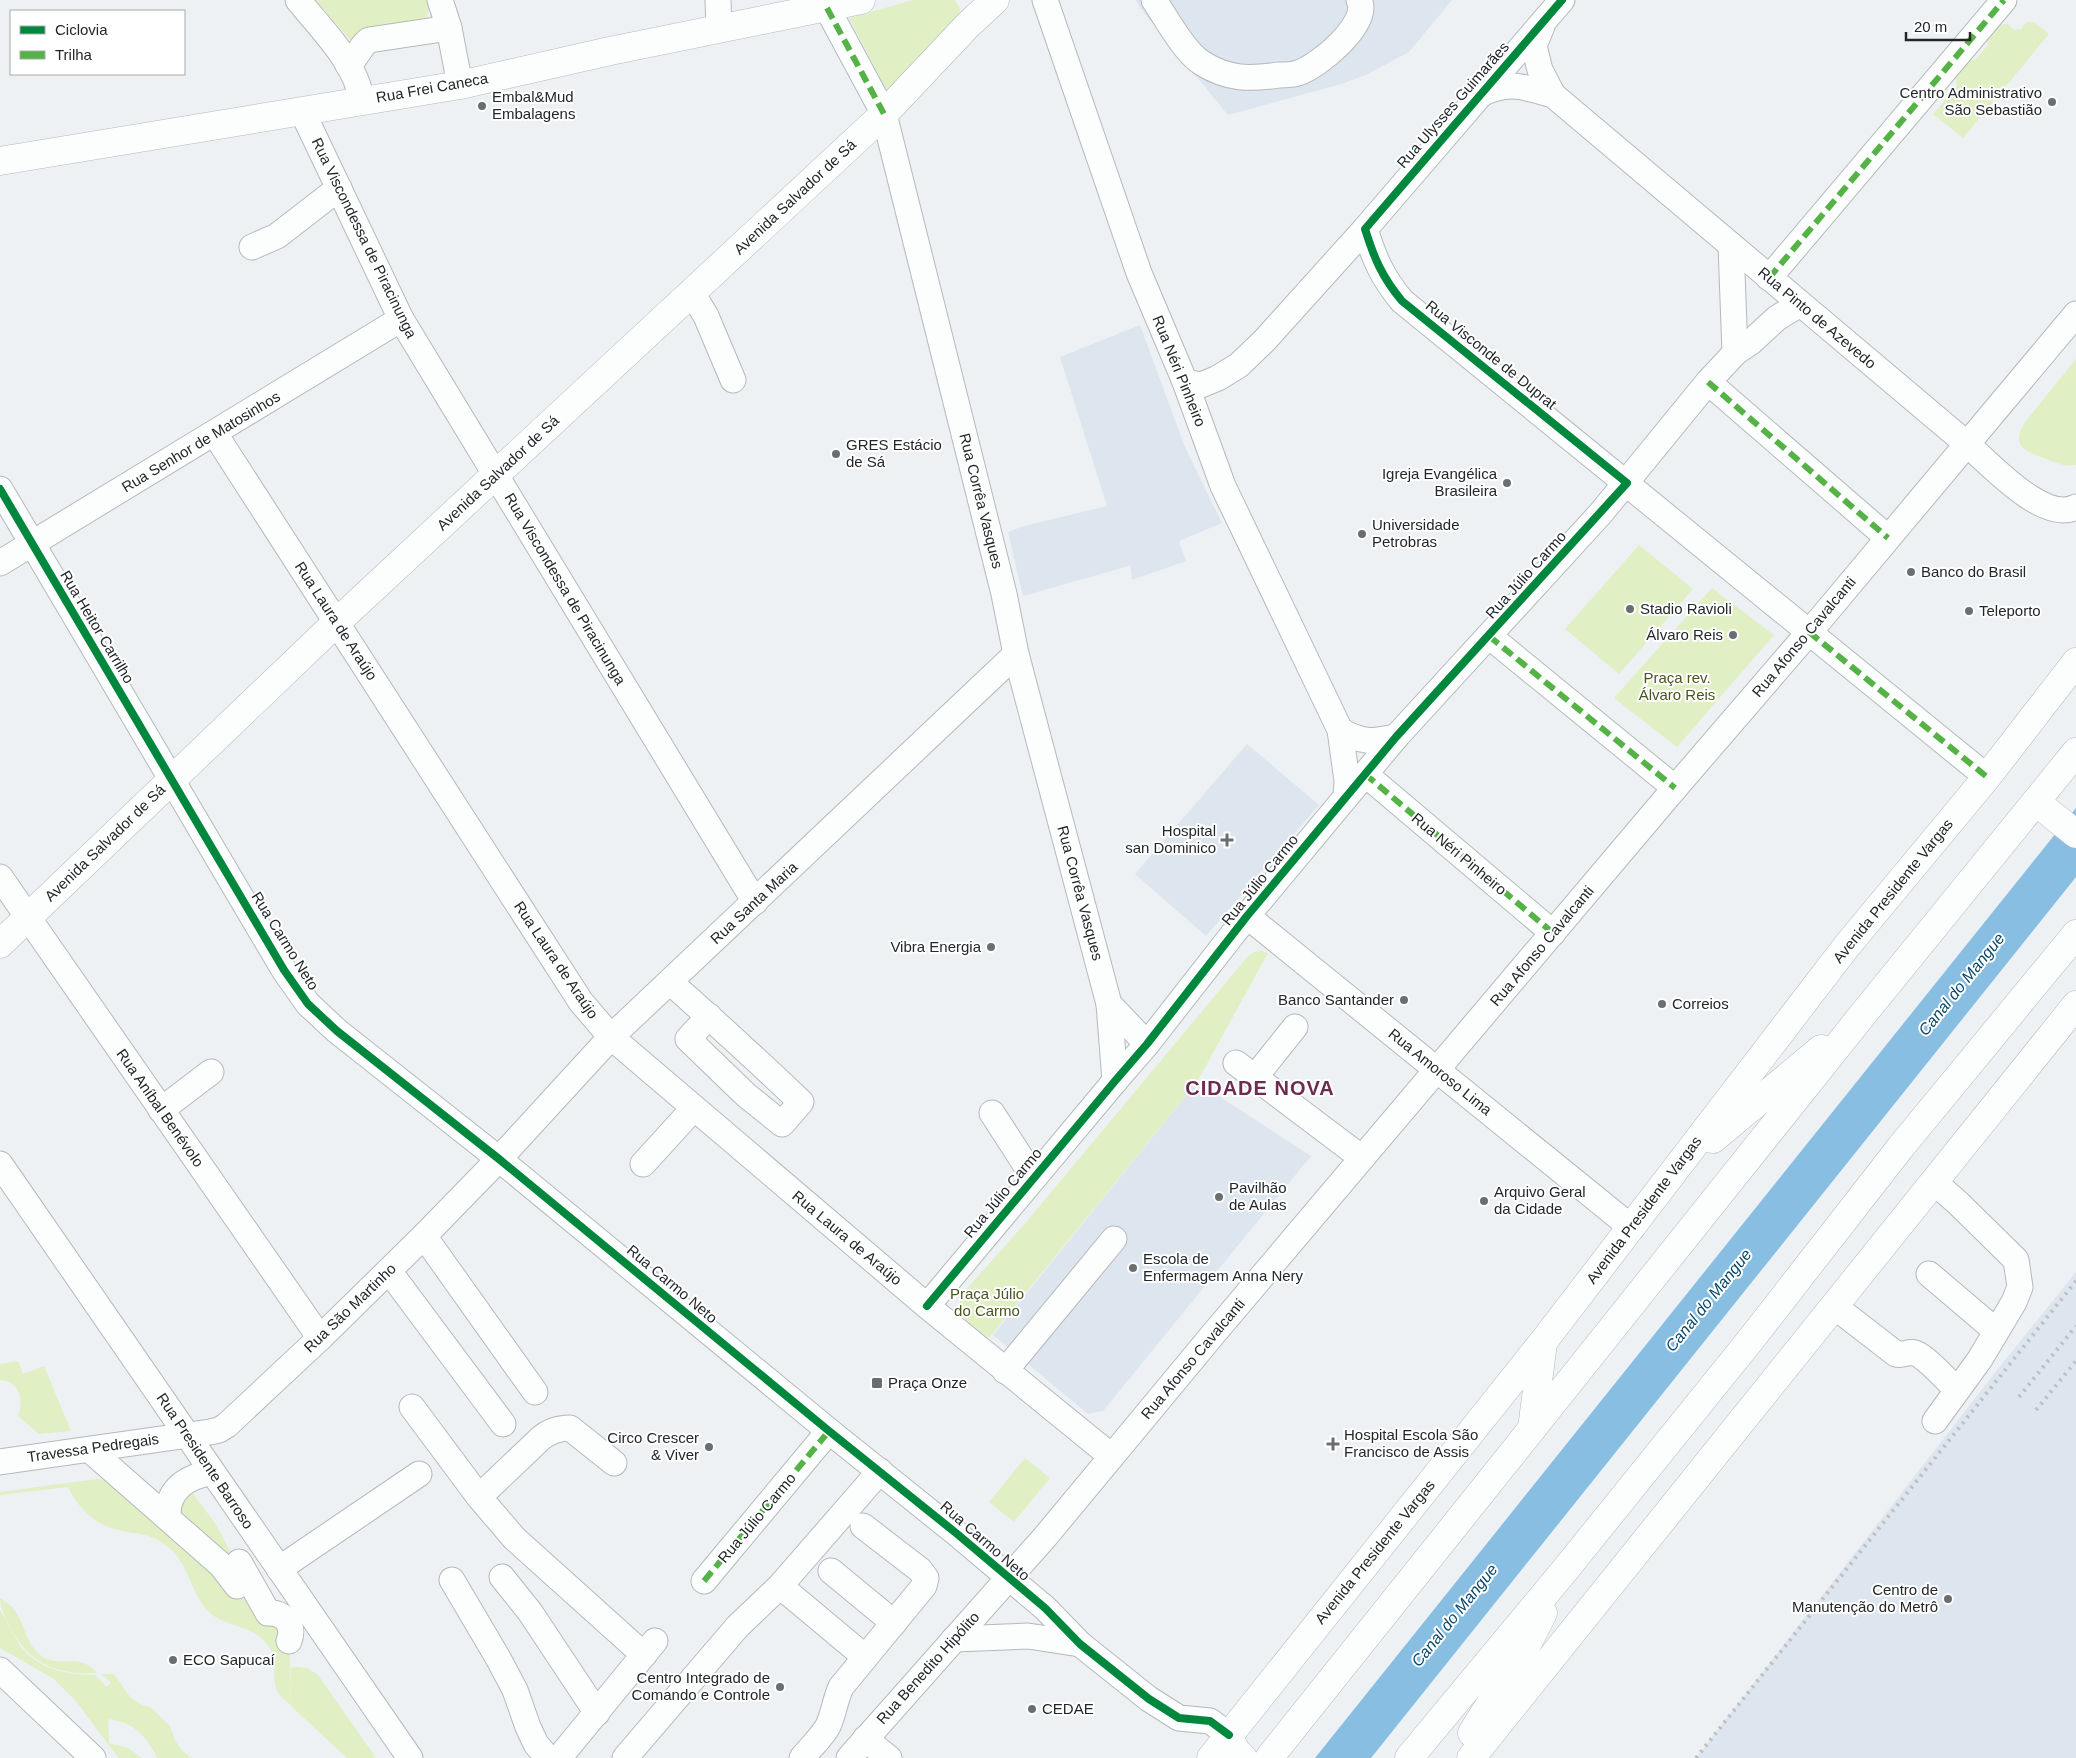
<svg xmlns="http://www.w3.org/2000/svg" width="2076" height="1758" viewBox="0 0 2076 1758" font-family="Arial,sans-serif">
<rect width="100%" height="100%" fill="#eef1f4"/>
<g fill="#dde5ee">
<polygon points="1136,0 1452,0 1409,52 1366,75 1341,84 1228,115 1140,8"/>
<polygon points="1140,325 1185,447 1222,523 1179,541 1186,561 1132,580 1130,564 1129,566 1023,596 1008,532 1021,527 1107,506 1060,357"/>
<polygon points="1247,744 1319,805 1206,936 1135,874"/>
<polygon points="1197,1082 1311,1156 1103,1411 1088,1414 993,1335"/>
<polygon points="2076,1272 2076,1758 1696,1758 1993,1375"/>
</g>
<g fill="#e1efc4">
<polygon points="316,0 427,0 429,9 425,22 412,29 350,40"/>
<polygon points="913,0 955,0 960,9 959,19 887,91 849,18"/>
<polygon points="2026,22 2034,22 2049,34 1963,138 1933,114 1957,86 1955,75 1967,61 1975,60 1988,45 1986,36 1995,25 2008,24 2014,30 2021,29"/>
<path d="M2076,359v106c-11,2 -20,-2 -30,-6 -21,-8 -36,-12 -21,-37z"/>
<polygon points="1639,545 1693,589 1619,674 1565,629"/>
<polygon points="1712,588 1774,635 1677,747 1614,698"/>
<path d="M1256,951h6l6,2 -71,129 -208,256c-16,-12 -37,-22 -26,-45l64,-72 222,-266z"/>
<path d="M18,1361l5,13 21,-8 27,65 -32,3 -21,-18c6,-16 2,-35 -18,-36v-16z"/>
<polygon points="1025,1458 1050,1478 1014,1522 989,1502"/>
<path d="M97,1479l16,2 20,11 143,134 12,23 2,9 1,47c-5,-4 -11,-8 -14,-14 -7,-16 3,-30 -10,-47 -14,-19 -39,-16 -56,-30 -21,-19 -21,-50 -43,-67 -19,-15 -29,-12 -50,-17 -23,-5 -40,-22 -50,-43l-68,8v-3z"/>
<polygon points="189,1489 215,1523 231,1553 225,1555 178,1511"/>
<path d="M0,1598c29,16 20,44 43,59 18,11 37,-5 54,16 -40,2 -68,-9 -87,-46 -5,-10 -10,-19 -10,-29z"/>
<path d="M0,1610c7,11 12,23 19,34 18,26 49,31 78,31l-1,1 11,11 4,-5 -10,-8h13l16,23 12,8 8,2 20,19 6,16 6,8 9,8h-34c-10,-22 -24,-36 -49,-39l1,24 19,5 14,10h-23l-2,-2 -42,-56 -21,-21 -54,-31z"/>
<polygon points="297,1667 307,1668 318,1675 376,1758 347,1758 291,1706 291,1668"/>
</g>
<polygon fill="#88bee2" points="2076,808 2076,877 1371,1758 1315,1758"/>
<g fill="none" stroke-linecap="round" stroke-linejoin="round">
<g stroke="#b6b8bb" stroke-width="27">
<g id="minor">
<path d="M298,0c24,30 58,62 64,101"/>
<polyline points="440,0 449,28 460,85"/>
<polyline points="718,0 719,29"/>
<polyline points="1045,0 1139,273 1185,382 1223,486 1340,730 1347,781 1346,797"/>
<path d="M1154,0c12,18 31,53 48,63 27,17 48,16 77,12 6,0 13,0 19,-2 20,-6 73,-50 61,-73"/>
<polyline points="827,8 884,114 1004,594 1016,654 1109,1004 1147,1044"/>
<polyline points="1542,26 1534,46 1540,70 1553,95"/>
<path d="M348,65c9,-7 12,-19 21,-25l80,-12"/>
<path d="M1481,94c28,-14 43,-7 72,1l414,349c22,19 77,80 109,63"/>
<polyline points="302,111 401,319 755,902"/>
<path d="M1365,229c9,29 17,48 37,72l585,476"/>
<polyline points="1731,246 1735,353"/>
<polyline points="252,247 277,236 339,188"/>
<polyline points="1769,278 2004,0"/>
<polyline points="692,293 706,316 733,380"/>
<polyline points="1185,382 1201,385 1218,378 1239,365 1265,340 1365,229 1562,0"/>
<polyline points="1708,382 1888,538"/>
<polyline points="215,434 581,1002 611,1037 927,1306 1111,1456"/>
<polyline points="0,489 284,970 308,1004 337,1031 499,1159 829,1431 956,1533 1045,1608 1080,1644 1149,1699 1179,1718 1210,1721 1229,1735"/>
<polyline points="0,563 401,319"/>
<polyline points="1489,636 1675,788"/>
<path d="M1340,730c22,13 32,12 56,7"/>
<polyline points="1365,774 1553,933"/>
<polyline points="0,877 320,1338"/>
<polyline points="1247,916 1632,1228"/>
<path d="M670,982c44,39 88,79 131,120l-19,22 -36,-29 -58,-56 21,-23"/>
<polyline points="1109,1004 1115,1081"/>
<polyline points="1236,1063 1362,1158"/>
<polyline points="1255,1077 1295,1027"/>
<polyline points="161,1110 211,1072"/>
<polyline points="992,1113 1034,1178"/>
<polyline points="0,1164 410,1758"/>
<polyline points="643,1164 694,1108"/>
<polyline points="1934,1182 1958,1203 2016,1260 2020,1287 2014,1302 1980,1359 1935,1421"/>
<polyline points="424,1236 535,1392"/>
<polyline points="389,1271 503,1424"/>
<polyline points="1929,1274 1996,1331"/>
<polyline points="927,1306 1115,1081 1147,1044 1247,916 1396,737 1601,513 1708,382 1735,353 1751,342 1777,318 1800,304"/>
<path d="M1834,1306l62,48c7,2 13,-3 19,-1 10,3 34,29 42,37"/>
<polyline points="1005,1371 1114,1239"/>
<polyline points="412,1407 479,1497 514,1538 644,1655"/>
<polyline points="90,1450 221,1565 237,1586"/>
<polyline points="0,1462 210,1432 219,1430 227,1425 320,1338 424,1236 499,1159 611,1037 1016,654"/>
<path d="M479,1497l61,-58c9,-8 18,-11 30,-11l44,35"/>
<path d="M168,1517c-1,-29 20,-40 44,-45"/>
<path d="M239,1562l29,51c17,-1 27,13 21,28"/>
<polyline points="279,1569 419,1474"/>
<polyline points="831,1571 894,1623"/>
<polyline points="502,1577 530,1612 597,1713"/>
<polyline points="452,1580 498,1658 515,1690 528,1727 536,1744 548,1758"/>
<polyline points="704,1581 829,1431"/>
<polyline points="954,1639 1028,1636 1080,1644"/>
<polyline points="865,1657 780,1586 880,1471"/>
<polyline points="0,1670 93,1758"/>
<polyline points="865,1739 889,1758"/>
<polyline points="559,1758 655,1641"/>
<polyline points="625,1758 738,1626 780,1586"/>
<path d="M802,1758c8,-10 20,-21 26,-32 6,-13 7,-26 13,-39l83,-101 2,-8 -6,-8 -57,-44"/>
<polyline points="849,1758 1045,1537 1215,1332 1675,788 1823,616 2076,314"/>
</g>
</g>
<g stroke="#b6b8bb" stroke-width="29">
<g id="major">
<polyline points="0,161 460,85 610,51 861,0"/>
<polyline points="2036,802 2076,834"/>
<polyline points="0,944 337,622 884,114 968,25 995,0"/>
<polyline points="1713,1139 1821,1049"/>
<polyline points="1532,1429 1543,1342"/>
<polyline points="1472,1733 1524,1650 1543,1613"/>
<polyline points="1229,1735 1235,1750 1243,1758"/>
<polyline points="1211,1758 1543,1342 1846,947 1987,777 2076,662"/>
<polyline points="1269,1758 1864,1013 2076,752"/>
<polyline points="1409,1758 1565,1570 1752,1338 1900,1148 2076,934"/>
<polyline points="1471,1758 2076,1005"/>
</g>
</g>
<use href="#minor" stroke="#fcfdfd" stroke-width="25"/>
<use href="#major" stroke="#fcfdfd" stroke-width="28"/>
<g stroke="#c0c1c3" stroke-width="4" stroke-dasharray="2.5 5" stroke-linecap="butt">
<polyline points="2019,1397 2076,1326"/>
<polyline points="2036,1410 2076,1361"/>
<polyline points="1696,1758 2076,1281"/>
</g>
<g stroke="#55b246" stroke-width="6" stroke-dasharray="12 6" stroke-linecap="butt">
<polyline points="827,8 884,114"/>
<polyline points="1769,278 2004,0"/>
<polyline points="1708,382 1888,538"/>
<polyline points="1809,632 1987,777"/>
<polyline points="1489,636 1675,788"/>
<polyline points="1365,774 1553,933"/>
<polyline points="704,1581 829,1431"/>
</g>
<g stroke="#fff" stroke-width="11">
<g id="cycleway">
<polyline points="0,489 284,970 308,1004 337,1031 499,1159 829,1431 956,1533 1045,1608 1080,1644 1149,1699 1179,1718 1210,1721 1229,1735"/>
<path d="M927,1306l188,-225 32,-37 100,-128 149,-179 231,-254 -225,-182c-20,-24 -28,-43 -37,-72l197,-229"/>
</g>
</g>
<use href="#cycleway" stroke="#00873e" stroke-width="8"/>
</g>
<g fill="#6b6e71" stroke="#fff" stroke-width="2">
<circle cx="2052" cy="102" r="5"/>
<circle cx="482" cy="106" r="5"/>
<circle cx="836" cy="454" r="5"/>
<circle cx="1507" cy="483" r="5"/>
<circle cx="1362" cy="534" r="5"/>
<circle cx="1911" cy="572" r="5"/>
<circle cx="1630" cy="609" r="5"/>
<circle cx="1969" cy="611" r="5"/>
<circle cx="1733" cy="635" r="5"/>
<path d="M1224.5 832.5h5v5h5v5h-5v5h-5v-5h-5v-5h5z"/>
<circle cx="991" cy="947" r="5"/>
<circle cx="1404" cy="1000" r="5"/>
<circle cx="1662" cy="1004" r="5"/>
<circle cx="1219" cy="1197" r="5"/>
<circle cx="1484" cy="1201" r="5"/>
<circle cx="1133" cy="1268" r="5"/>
<rect x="871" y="1377" width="12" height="12" rx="2.5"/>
<path d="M1330.5 1436.5h5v5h5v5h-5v5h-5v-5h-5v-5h5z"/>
<circle cx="709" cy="1447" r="5"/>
<circle cx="1948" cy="1599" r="5"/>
<circle cx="173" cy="1660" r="5"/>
<circle cx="780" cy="1687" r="5"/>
<circle cx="1032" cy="1709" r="5"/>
</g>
<g text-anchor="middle" stroke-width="4" stroke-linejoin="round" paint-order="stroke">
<g font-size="15" fill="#24272a" stroke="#fff">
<text transform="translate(432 88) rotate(-10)" y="5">Rua Frei Caneca</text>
<text transform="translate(1453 105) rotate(-49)" y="5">Rua Ulysses Guimarães</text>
<text transform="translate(795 197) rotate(-43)" y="5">Avenida Salvador de Sá</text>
<text transform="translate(364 238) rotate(64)" y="5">Rua Viscondessa de Piracinunga</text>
<text transform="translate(1817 318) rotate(40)" y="5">Rua Pinto de Azevedo</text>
<text transform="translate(1491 355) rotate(39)" y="5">Rua Visconde de Duprat</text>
<text transform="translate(1179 371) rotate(68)" y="5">Rua Néri Pinheiro</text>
<text transform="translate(201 442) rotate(-31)" y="5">Rua Senhor de Matosinhos</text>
<text transform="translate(498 473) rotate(-43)" y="5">Avenida Salvador de Sá</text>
<text transform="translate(981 501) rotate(76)" y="5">Rua Corrêa Vasques</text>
<text transform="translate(1526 575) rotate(-48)" y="5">Rua Júlio Carmo</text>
<text transform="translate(565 589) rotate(59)" y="5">Rua Viscondessa de Piracinunga</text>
<text transform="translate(336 621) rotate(57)" y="5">Rua Laura de Araújo</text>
<text transform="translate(97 627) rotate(59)" y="5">Rua Heitor Carrilho</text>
<text transform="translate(1804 637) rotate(-50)" y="5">Rua Afonso Cavalcanti</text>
<text transform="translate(105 843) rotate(-44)" y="5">Avenida Salvador de Sá</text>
<text transform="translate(1459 854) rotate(40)" y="5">Rua Néri Pinheiro</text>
<text transform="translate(1260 880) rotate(-51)" y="5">Rua Júlio Carmo</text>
<text transform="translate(1893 891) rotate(-51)" y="5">Avenida Presidente Vargas</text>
<text transform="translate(1080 893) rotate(75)" y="5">Rua Corrêa Vasques</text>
<text transform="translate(754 903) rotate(-43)" y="5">Rua Santa Maria</text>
<text transform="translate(285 941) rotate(58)" y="5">Rua Carmo Neto</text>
<text transform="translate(1542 946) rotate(-50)" y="5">Rua Afonso Cavalcanti</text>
<text transform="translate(556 960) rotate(56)" y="5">Rua Laura de Araújo</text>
<text transform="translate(1440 1072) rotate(39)" y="5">Rua Amoroso Lima</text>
<text transform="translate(160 1108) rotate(55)" y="5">Rua Aníbal Benévolo</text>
<text transform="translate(1003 1193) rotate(-50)" y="5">Rua Júlio Carmo</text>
<text transform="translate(1644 1210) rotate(-53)" y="5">Avenida Presidente Vargas</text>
<text transform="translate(847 1238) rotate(40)" y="5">Rua Laura de Araújo</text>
<text transform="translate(672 1284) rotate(40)" y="5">Rua Carmo Neto</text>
<text transform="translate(350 1308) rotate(-44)" y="5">Rua São Martinho</text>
<text transform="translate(1193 1359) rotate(-50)" y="5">Rua Afonso Cavalcanti</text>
<text transform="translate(93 1448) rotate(-8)" y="5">Travessa Pedregais</text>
<text transform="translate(205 1461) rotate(56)" y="5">Rua Presidente Barroso</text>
<text transform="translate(757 1518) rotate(-50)" y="5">Rua Júlio Carmo</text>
<text transform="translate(985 1541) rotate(41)" y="5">Rua Carmo Neto</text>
<text transform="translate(1375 1552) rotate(-51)" y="5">Avenida Presidente Vargas</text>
<text transform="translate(928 1668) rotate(-48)" y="5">Rua Benedito Hipólito</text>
</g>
<g font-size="15" fill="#24272a" stroke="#fff" text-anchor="start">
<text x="2042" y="98" text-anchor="end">Centro Administrativo<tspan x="2042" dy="17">São Sebastião</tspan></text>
<text x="492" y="102">Embal&amp;Mud<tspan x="492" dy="17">Embalagens</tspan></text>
<text x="846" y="450">GRES Estácio<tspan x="846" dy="17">de Sá</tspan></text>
<text x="1497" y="479" text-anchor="end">Igreja Evangélica<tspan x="1497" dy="17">Brasileira</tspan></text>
<text x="1372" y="530">Universidade<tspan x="1372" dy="17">Petrobras</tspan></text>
<text x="1921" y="577">Banco do Brasil</text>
<text x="1640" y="614">Stadio Ravioli</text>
<text x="1979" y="616">Teleporto</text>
<text x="1723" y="640" text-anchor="end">Álvaro Reis</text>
<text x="1216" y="836" text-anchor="end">Hospital<tspan x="1216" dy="17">san Dominico</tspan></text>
<text x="981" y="952" text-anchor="end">Vibra Energia</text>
<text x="1394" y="1005" text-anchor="end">Banco Santander</text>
<text x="1672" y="1009">Correios</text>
<text x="1229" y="1193">Pavilhão<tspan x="1229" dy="17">de Aulas</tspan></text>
<text x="1494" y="1197">Arquivo Geral<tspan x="1494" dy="17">da Cidade</tspan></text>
<text x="1143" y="1264">Escola de<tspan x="1143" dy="17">Enfermagem Anna Nery</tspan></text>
<text x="888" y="1388">Praça Onze</text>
<text x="1344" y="1440">Hospital Escola São<tspan x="1344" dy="17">Francisco de Assis</tspan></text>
<text x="699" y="1443" text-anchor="end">Circo Crescer<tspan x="699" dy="17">&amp; Viver</tspan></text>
<text x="1938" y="1595" text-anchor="end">Centro de<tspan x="1938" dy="17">Manutenção do Metrô</tspan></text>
<text x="183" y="1665">ECO Sapucaí</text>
<text x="770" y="1683" text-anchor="end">Centro Integrado de<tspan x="770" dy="17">Comando e Controle</tspan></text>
<text x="1042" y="1714">CEDAE</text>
</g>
<g font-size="15" fill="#49561e" stroke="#fff">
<text x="1677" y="683">Praça rev.<tspan x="1677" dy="17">Álvaro Reis</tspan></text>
<text x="987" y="1299">Praça Júlio<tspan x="987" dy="17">do Carmo</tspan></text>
</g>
<g font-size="16" font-style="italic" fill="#0a486a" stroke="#fff">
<text transform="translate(1961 984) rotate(-51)" y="6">Canal do Mangue</text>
<text transform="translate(1708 1300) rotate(-51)" y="6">Canal do Mangue</text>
<text transform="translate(1454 1615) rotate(-51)" y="6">Canal do Mangue</text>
</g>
<g font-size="20" font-weight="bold" letter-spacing="1" fill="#6c2c4f" stroke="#fff">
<text x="1260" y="1095">CIDADE NOVA</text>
</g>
</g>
<rect x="10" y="10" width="175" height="65" fill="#ffffff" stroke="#a7a9aa"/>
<rect x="20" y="26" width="25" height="8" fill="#00873e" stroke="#a7a9aa"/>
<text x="55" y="35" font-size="15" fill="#24272a">Ciclovia</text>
<rect x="20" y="51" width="25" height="8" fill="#55b246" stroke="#a7a9aa"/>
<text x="55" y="60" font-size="15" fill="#24272a">Trilha</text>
<path d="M1906 32v8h64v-8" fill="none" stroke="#24272a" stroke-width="2.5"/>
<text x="1914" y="32" font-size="15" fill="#24272a" stroke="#ffffff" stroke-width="4" paint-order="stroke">20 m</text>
</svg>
